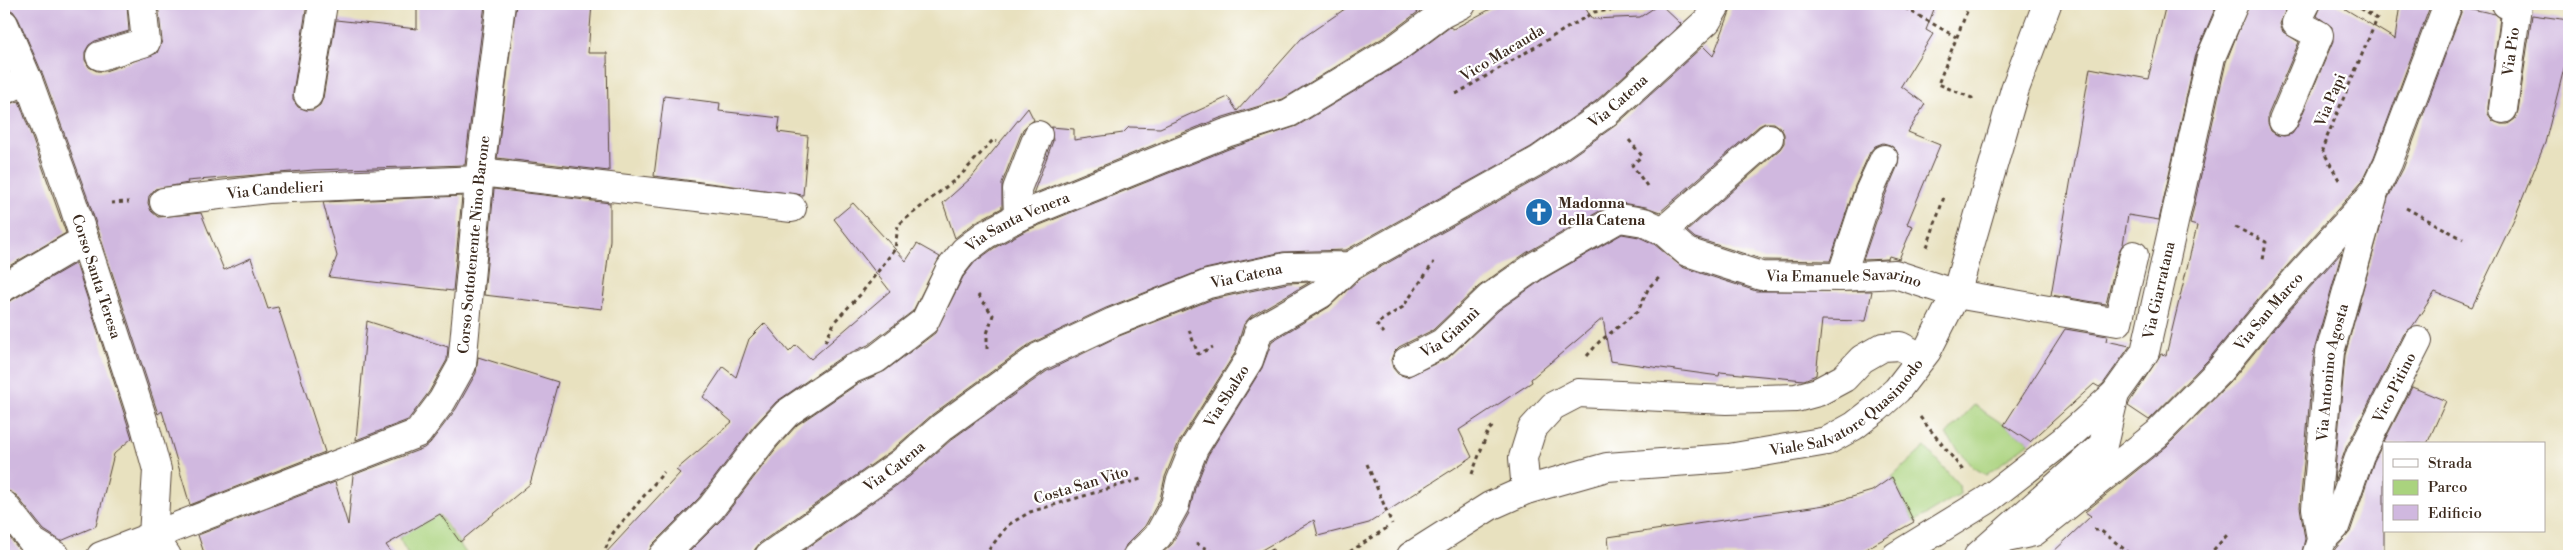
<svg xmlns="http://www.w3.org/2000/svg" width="2573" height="560" viewBox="0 0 2573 560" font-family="'Libre Bodoni',serif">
<rect width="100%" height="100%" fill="#fff"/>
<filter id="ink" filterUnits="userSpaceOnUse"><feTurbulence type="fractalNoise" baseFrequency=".02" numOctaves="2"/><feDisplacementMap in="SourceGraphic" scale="10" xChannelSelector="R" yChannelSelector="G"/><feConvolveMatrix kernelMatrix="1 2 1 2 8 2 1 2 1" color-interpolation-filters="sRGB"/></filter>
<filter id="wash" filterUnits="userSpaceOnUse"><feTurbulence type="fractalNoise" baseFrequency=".0096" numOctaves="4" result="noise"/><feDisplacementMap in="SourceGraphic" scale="20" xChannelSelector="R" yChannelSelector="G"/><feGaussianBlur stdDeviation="1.12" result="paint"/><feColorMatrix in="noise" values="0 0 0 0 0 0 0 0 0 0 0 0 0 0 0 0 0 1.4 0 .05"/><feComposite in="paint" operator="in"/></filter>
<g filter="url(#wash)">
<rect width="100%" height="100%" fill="#e8e1bf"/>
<g fill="#aad37e" stroke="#727e4e">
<polygon points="1974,405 2030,442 1986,475 1973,467 1946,435"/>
<polygon points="1925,447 1959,485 1960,494 1914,522 1892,477"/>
<polygon points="379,470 408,470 468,556 409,556 399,538 405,534"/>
</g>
<g id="blocks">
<g fill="#d0b8df">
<polygon points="4,4 127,4 129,31 95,41 89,45 85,52 85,60 89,67 97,71 105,71 157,53 162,41 158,4 307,4 293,93 293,100 298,107 306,110 313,110 320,105 323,98 336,20 417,29 417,4 485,4 465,165 314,170 187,181 188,183 155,189 149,196 148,203 151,211 158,217 201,213 224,270 251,258 268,309 278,307 325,452 190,505 162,411 158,414 88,199 43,75 18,18 13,11 4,9"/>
<polygon points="516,4 592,4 588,53 607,53 609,171 497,158"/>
<polygon points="1352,4 1413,4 1418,12 1386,36 1283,99 1220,118 1033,194 1053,141 1051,127 1074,129 1074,140 1123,133 1129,127 1160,128 1228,97 1237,111 1301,39"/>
<polygon points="1500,4 1583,4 1592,19 1640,17 1660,4 1681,24 1596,101 1531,147 1346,250 1283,252 1205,269 1106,308 1030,344 933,414 891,451 760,543 755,549 754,556 685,556 723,518 777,447 797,425 859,383 885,371 935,333 963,277 975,262 994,248 1025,231 1231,148 1297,126 1403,62 1450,27 1453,29"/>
<polygon points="1733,4 1936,4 1926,30 1933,34 1901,86 1925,104 1908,132 1940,145 1907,224 1913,226 1899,259 1889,256 1888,259 1863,260 1884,198 1898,165 1899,157 1896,150 1890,145 1883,143 1875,146 1870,152 1855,186 1830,261 1764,260 1695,238 1687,231 1780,149 1784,143 1784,134 1781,128 1774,123 1765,123 1759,126 1660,212 1646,207 1621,203 1612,204 1526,253 1478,287 1433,330 1399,347 1394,352 1391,360 1393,368 1398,374 1407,377 1449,357 1499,310 1543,279 1622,234 1639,237 1654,244 1682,267 1756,291 1872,291 1866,321 1822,320 1816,375 1804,380 1720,372 1719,376 1610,361 1603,318 1531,379 1532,382 1459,430 1472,457 1369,523 1318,536 1314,520 1251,556 1159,556 1172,544 1189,513 1195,488 1208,455 1262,368 1272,341 1329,307 1359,279 1548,173 1616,125 1703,46 1713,56"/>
<polygon points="2166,4 2217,4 2196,54 2159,220 2128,215 2123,244 2119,251 2106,304 2051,295 2090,68 2148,79"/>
<polygon points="2249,4 2288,4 2280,24 2283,32 2299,42 2268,115 2268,123 2271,131 2277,135 2284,136 2292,134 2297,127 2333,41 2332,27 2317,16 2322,4 2337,4 2395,39 2400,4 2431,4 2374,157 2362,182 2262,294 2208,360 2149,420 2128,406 2130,401 2161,354 2166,355 2197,226 2190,224 2226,62"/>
<polygon points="2463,7 2495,14 2500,18 2488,107 2488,114 2493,121 2501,124 2508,124 2515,119 2518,111 2532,15 2569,20 2569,49 2545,143 2515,217 2472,307 2435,292 2412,327 2404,334 2346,448 2334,482 2345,355 2388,198 2403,169"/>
<polygon points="664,96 720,103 719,111 780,118 778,132 808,136 803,195 654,176"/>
<polygon points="19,101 66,233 4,269 4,105"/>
<polygon points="1028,108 1034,120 1023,129 1002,183 1002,208 977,221 955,238 943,203 971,178"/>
<polygon points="494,189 610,203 610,240 602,309 484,295"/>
<polygon points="462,196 453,291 329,277 337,256 323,202"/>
<polygon points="853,203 906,261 917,244 940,257 913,311 868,345 843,356 776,402 753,427 699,498 652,545 648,556 603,556 680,473 676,470 732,422 703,397 723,367 736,377 749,339 765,323 789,352 796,345 811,359 890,291 834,219"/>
<polygon points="2342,252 2314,351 2300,507 2305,539 2301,556 2049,556 2091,516 2085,512 2167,446 2231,381 2286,314"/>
<polygon points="76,263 132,438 114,454 96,526 61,541 44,530 16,495 4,490 4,303 12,300"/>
<polygon points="1310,282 1251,316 1244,324 1235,353 1179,442 1165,477 1160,499 1145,526 1126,545 1122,556 796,556 910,476 952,439 1047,371 1119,336 1213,299 1288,283"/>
<polygon points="367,321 448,347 447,360 429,392 408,420 356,440"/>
<polygon points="2065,329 2107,336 2106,341 2130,346 2103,384 2099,387 2094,384 2030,442 2004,425"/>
<polygon points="478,357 558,382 530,484 460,542 440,514 386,545 394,556 205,556 198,535 335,482 348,525 353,475 424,448 430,443 456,409 476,373"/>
<polygon points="2412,387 2446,401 2427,444 2384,444 2384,556 2332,556 2335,549 2350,532 2374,461"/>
<polygon points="1892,477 1914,522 1853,556 1610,556 1608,537 1825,505 1872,491"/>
<polygon points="4,530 21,552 26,556 4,556"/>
</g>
</g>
</g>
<g filter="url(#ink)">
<use href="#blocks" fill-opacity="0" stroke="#554536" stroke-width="1"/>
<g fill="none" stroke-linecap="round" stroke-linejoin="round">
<g stroke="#554536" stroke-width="30">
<g id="street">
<polyline points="100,56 146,42 142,4"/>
<polyline points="4,90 28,80"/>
<polyline points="308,95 323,4"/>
<path id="s1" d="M2503,109l14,-103 -11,-2"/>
<polyline points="2283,121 2319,35 2296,23 2306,4"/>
<path id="s2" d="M1769,138l-106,93 24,21 74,24 80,1 54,-3 61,20 162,28 16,-67"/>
<polyline points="480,172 792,208"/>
<path id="s3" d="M164,202l104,-13 211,-9"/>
<polyline points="1018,217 1017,189 1038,135"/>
<polyline points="1841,277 1869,192 1884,159"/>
<polyline points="4,287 84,240"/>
<path id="s4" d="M1407,361l35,-18 47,-45 46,-32 84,-48 25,4 19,9"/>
<polyline points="1526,490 1523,458 1532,429 1553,406 1578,393 1726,400 1796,398 1818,392 1844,378 1862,359 1883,347 1900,346 1921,357"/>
<polyline points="153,536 167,556"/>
<path id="s5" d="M1997,540l37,-8 123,-98 63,-64 54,-66 95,-106 6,-8 13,-27 60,-159"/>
<path id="s6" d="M2321,540l14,-13 25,-72 58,-114"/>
<path id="s7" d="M663,556l48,-48 54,-71 22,-24 65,-44 24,-10 49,-38 25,-52 14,-18 21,-16 33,-18 208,-84 63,-20 106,-64 47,-35 20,-10"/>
<path id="s8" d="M769,556l132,-93 41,-36 97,-70 74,-35 95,-38 78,-17 64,-1 189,-106 67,-47 101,-92 10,-17"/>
<path id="s9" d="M1137,556l21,-20 17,-31 5,-22 14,-35 55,-88 10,-30 62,-36 29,-28"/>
<polyline points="1978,556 2103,445 2115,394"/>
<path id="s10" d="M2316,556l5,-16 -5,-32 14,-156 43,-154"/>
</g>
</g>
<g stroke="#554536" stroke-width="30">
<g id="secondary">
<path id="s11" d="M4,24l24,56 45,124 72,222 12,44 -4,66"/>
<polyline points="4,505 33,542 56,556"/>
<path id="s12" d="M101,556l317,-123 24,-32 20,-36 18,-193 21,-168"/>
<path id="s13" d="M1411,556l79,-50 36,-16 81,-23 122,-9 98,-17 27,-15 22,-17 21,-19 30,-39 29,-57 59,-205 32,-85"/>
<path id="s14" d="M1896,556l91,-56 77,-60 51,-46 30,-42 66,-295 23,-53"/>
</g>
</g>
<g stroke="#554536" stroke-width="3" stroke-dasharray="4 4" stroke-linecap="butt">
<polyline points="1898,4 1956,37"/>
<polyline points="1970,4 1938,84 1972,98 1972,101"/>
<polyline points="1456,94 1594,12 1639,7 1643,4"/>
<polyline points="1629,140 1642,156 1632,165 1647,186"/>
<polyline points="2339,180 2322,149 2377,19 2354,4"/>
<polyline points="111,203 129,202"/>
<polyline points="2406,208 2463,239"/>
<polyline points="2235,227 2266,242 2263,260"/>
<polyline points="1927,247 1945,194"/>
<polyline points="978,295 993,315 987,334 987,351"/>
<polyline points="1189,330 1198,354 1213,347"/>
<polyline points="1384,333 1376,324 1403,307 1434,262"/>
<polyline points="825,342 835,321 860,295 895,249 898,225 961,175 993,140 997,142"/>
<polyline points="1587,356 1599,342 1638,311 1649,287 1661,276"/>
<polyline points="1920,417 1965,473"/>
<polyline points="1367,464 1392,524"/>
<polyline points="1472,474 1488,431 1494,425"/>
<polyline points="2094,530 2100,530 2133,556"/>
<polyline points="1196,543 1219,556"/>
<polyline points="602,556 613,533 664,472"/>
<polyline points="984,556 1008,525 1030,512 1144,478"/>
<polyline points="1222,556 1229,553 1230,556"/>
<polyline points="1263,556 1273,550 1284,556"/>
<polyline points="1343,556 1387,528"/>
<polyline points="2208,556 2227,535"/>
</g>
<use href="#street" stroke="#fff" stroke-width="28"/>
<use href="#secondary" stroke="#fff" stroke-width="28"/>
</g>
</g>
<defs>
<g id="church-disc" transform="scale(1.4375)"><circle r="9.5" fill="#1f6fb2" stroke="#fff"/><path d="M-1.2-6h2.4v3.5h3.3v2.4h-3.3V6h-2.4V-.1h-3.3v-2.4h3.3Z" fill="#fff"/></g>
</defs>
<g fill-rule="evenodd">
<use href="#church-disc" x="1539" y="212"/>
</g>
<g text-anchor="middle" stroke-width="4.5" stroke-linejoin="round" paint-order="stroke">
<g font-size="15" fill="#3b2a1e" stroke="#fff">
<text dy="5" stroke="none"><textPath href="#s1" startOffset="58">Via Pio</textPath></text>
<text transform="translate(1502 53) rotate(-31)" y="5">Vico Macauda</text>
<text dy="5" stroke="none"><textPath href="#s8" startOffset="979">Via Catena</textPath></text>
<text transform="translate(2330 100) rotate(-67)" y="5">Via Papi</text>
<text dy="5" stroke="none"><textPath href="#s3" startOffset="112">Via Candelieri</textPath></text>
<text dy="5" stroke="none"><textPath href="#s7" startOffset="498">Via Santa Venera</textPath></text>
<text dy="5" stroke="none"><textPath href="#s12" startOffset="542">Corso Sottotenente Nino Barone</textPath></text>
<text dy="5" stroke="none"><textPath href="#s11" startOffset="269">Corso Santa Teresa</textPath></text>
<text dy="5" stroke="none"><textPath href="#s8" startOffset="559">Via Catena</textPath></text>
<text dy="5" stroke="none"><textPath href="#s2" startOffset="334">Via Emanuele Savarino</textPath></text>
<text dy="5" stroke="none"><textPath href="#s14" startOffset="388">Via Giarratana</textPath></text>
<text dy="5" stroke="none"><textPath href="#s5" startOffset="361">Via San Marco</textPath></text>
<text dy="5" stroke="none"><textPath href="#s4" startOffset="52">Via Giannì</textPath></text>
<text dy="5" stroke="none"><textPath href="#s10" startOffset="186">Via Antonino Agosta</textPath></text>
<text dy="5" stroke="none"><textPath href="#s6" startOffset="171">Vico Pitino</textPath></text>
<text dy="5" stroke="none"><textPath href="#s9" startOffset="186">Via Sbalzo</textPath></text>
<text dy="5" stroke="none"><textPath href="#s13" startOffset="472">Viale Salvatore Quasimodo</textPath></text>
<text dy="5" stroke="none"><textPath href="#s8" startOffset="154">Via Catena</textPath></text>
<text transform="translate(1081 485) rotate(-17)" y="5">Costa San Vito</text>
</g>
<g font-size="15" font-weight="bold" fill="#3b2a1e" stroke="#fff" text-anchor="start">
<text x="1558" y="208">Madonna<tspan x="1558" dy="17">della Catena</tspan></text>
</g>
</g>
<rect width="2573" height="560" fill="none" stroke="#fff" stroke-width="20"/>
<rect x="2383" y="442" width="162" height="90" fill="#ffffff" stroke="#b1aaa5"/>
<rect x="2393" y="459" width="25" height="8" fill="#ffffff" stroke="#b1aaa5"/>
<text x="2428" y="468" font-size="15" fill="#3b2a1e">Strada</text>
<rect x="2393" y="480" width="25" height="15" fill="#aad37e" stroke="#b1aaa5"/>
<text x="2428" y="492" font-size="15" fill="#3b2a1e">Parco</text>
<rect x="2393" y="505" width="25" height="15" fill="#d0b8df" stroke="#b1aaa5"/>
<text x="2428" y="518" font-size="15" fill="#3b2a1e">Edificio</text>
</svg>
